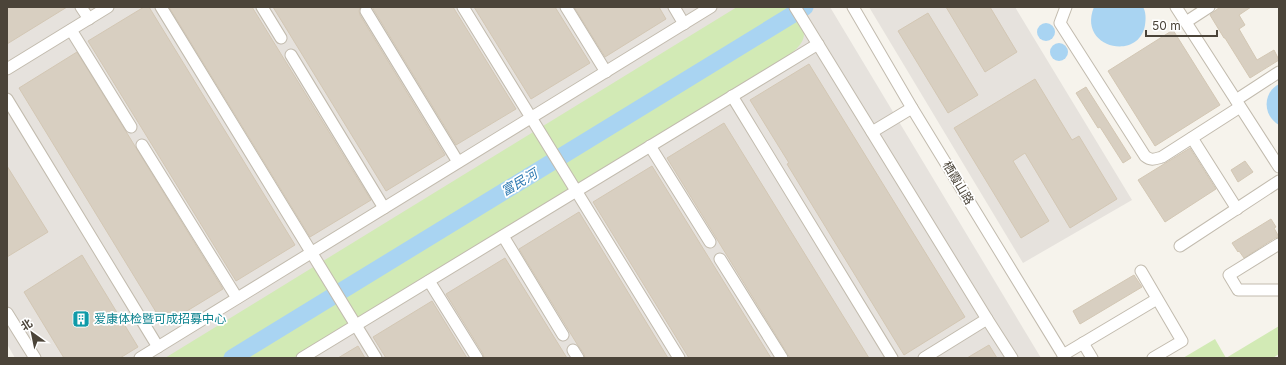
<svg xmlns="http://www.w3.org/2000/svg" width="1286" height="365" viewBox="0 0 1286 365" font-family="Inter,'Noto Sans SC',sans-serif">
<rect width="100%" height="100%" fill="#f6f3ec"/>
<g fill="#e6e2dd">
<polygon points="7,7 830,7 1041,358 15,358 7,344"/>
<polygon points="869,7 1015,7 1132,200 1023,263"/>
</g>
<g fill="#d2eab5">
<path d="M737,7h53c13,21 23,28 1,47l-498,304h-128z"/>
<polygon points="1279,326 1279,354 1273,358 1183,358 1215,339 1226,358"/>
</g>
<g fill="#a9d4f2">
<path d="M1094,7h49c3,5 3,12 2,18 -6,37 -68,23 -51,-18z"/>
<circle cx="1046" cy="32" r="9"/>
<circle cx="1059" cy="52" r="9"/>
<path d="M1279,84v41c-16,-9 -17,-32 0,-41z"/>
</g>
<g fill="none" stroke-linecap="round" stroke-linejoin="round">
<polyline stroke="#a9d4f2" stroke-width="17" points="232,358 805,7"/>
</g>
<g fill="#d8cfc1" stroke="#d3c7b4">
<polygon points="7,7 67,7 7,44"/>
<polygon points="144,7 149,7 295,245 236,281 88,41"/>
<polygon points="169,7 252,7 371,200 310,237"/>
<polygon points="273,7 360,7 359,11 360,15 445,155 386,191"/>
<polygon points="372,7 453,7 516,109 456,145"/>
<polygon points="474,7 555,7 590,63 531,99"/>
<polygon points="574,7 659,7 666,19 605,57"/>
<polygon points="946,7 990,7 1017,52 985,72"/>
<polygon points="1220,7 1251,7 1239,15 1245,25 1239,29 1257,60 1274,50 1279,60 1250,78 1225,38 1224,38 1210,15"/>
<polygon points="928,13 978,95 948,113 898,31"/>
<polygon points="1173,30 1220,105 1155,146 1108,71"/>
<polygon points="77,52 223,289 164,325 19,88"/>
<polygon points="809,64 965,317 904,355 787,164 789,163 750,100"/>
<polygon points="1035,79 1072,140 1079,136 1117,199 1070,228 1025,153 1013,161 1049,221 1021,238 954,128"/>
<polygon points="1086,87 1131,158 1123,163 1100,127 1098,128 1076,93"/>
<polygon points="724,123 869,358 790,358 667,158"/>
<polygon points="1190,148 1216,189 1165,222 1138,180"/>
<polygon points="1245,161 1253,172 1238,182 1231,170"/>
<polygon points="7,166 48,232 7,257"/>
<polygon points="652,166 771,358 689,358 593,202"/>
<polygon points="579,212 668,358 585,358 584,354 577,344 519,249"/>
<polygon points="1271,219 1276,227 1274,228 1279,237 1275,238 1244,258 1239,251 1238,252 1232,243"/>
<polygon points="82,255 138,347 120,358 64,358 24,292"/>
<polygon points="505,258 567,358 484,358 483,354 446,294"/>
<polygon points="1134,275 1142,287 1080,324 1073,311"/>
<polygon points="432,301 467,358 386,358 373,337"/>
<polygon points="989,345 997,358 967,358"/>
<polygon points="358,346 365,358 338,358"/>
</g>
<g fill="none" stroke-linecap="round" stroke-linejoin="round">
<g stroke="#c2bbae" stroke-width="13">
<g id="minor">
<polyline points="81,7 89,19"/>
<polyline points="161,7 376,358"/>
<polyline points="262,7 281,38"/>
<polyline points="463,7 679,358"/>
<polyline points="566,7 606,72"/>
<polyline points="674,7 684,24"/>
<polyline points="795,7 987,319 924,358"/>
<polyline points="853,7 912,108 1065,358"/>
<path d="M1066,7l-6,16 85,133c6,5 10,3 17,1l78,-50"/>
<polyline points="1176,7 1279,167"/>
<polyline points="366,11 458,162"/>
<polyline points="1186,22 1209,7"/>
<polyline points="71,30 131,127"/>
<polyline points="291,55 384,208"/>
<polyline points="7,69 108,7"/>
<polyline points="732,96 892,358"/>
<polyline points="7,99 158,347"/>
<polyline points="1236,100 1279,72"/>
<polyline points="872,132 912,108"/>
<polyline points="1192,138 1237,209"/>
<polyline points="142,145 237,298"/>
<polyline points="650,146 710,242"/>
<polyline points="503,236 563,335"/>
<polyline points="1279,244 1229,275 1238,290 1279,290"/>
<polyline points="1180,246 1279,181"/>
<polyline points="720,259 782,358"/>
<polyline points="1141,271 1182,341 1153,358"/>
<polyline points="429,281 477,358"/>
<polyline points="7,313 35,358"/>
<polyline points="987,319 1012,358"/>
<polyline points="1083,343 1092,358"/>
<polyline points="573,350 578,358"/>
<polyline points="1063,355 1157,299"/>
<polyline points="140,358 711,7"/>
<polyline points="302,358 818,44"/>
</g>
</g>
<use href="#minor" stroke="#fff" stroke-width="11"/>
</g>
<defs>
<g id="building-square" transform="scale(0.9)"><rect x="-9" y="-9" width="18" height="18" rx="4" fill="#0f9aa8" stroke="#fff"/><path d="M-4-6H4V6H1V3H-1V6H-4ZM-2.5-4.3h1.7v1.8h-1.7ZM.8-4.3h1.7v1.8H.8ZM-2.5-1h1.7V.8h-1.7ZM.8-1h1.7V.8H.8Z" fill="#fff"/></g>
</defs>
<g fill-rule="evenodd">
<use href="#building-square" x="81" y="319"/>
</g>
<g text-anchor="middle" stroke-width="3.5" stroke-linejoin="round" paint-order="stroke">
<g font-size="12" fill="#4b4439" stroke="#fff">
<text transform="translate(958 183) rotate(59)" y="4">栖霞山路</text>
</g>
<g font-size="12" fill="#0d838f" stroke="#fff" text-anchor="start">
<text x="94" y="323">爱康体检暨可成招募中心</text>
</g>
<g font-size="13" font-style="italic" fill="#2e7ab2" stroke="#fff">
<text transform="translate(519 182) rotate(-31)" y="5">富民河</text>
</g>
</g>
<rect width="1286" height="365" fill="none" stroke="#4b4439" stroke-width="16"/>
<g transform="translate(32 333) rotate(327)" stroke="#ffffff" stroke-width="3" paint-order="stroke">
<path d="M0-3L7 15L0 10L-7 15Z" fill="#4b4439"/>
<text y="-6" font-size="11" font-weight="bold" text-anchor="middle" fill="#4b4439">北</text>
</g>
<path d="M1146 30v6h71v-6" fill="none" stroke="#4b4439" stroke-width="2"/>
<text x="1152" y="30" font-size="12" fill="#4b4439" stroke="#ffffff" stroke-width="3" paint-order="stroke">50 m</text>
</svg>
